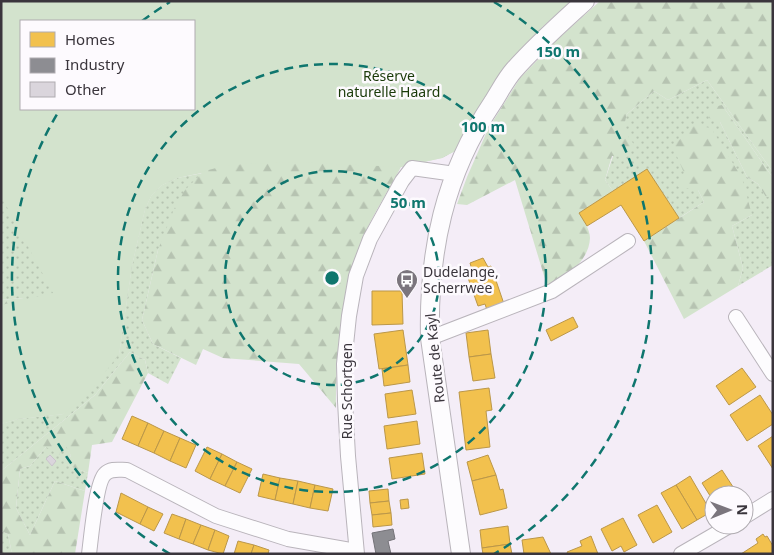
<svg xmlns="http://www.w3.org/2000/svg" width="774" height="555" viewBox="0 0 774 555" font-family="'Noto Sans',sans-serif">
<defs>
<pattern id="grass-dots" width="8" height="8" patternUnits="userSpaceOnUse" patternTransform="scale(1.25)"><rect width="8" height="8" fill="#d3e3cd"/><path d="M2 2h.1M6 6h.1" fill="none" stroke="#b6c3b1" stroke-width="1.8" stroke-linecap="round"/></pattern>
<pattern id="forest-firs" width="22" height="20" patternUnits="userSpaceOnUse" patternTransform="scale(1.25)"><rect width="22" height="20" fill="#d3e3cd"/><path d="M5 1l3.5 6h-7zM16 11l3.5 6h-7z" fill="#b6c3b1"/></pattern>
</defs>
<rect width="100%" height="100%" fill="#f4edf7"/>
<g fill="url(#grass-dots)">
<polygon points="707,80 773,172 773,178 722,105 720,122 747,177 758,184 766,196 773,196 773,265 738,286 743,268 732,226 752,215 698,190 704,202 679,218 647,169 613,191 605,180 627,114 654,91 668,100"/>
<polygon points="203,173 158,250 142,320 153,344 181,358 168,384 148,373 145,360 130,352 95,395 1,471 1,424 18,419 63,414 119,354 132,265 145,209 151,196 162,185 177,178"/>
<polygon points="1,195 51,223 54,233 53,325 42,327 23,298 1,300"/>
<polygon points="66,444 71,456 65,464 88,473 85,491 55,481 30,535 16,508 20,469 30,466 46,447"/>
<polygon points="1,531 8,534 12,554 1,554"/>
</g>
<g fill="url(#forest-firs)" fill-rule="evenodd">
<path d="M1,1h570l-28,25 -39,42 -32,49 -17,34 -13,7 -41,9c-12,23 -28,47 -38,71 -22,57 -27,111 -27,170l-37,-44 -76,-6 -20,-9 -7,16 -43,-21 -11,-24 16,-70 16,-41 11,-19 17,-17 -25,5 -15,7 -11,11 -6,13 -13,56 -13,89 -31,40 -25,20 -45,5 -17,5v-124l23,-2 18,29 11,-2 1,-92 -4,-9 -26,19 -5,-13 9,-27zM21,21h173v88h-173z"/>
<path d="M600,1h173v171l-66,-92 -39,20 -14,-9 -27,23 -4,15 12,17 -8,11 -15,-1 -7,24 8,11 -34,22c4,7 11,16 11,25 -1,24 -25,39 -42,51l-33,-109 -48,25 -10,-1 10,-27 21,-48 32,-51 38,-39z"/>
<polygon points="722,105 773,178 773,196 766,197 758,184 747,177 720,122 709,118 709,108"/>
<polygon points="692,125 711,128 742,178 752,215 732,226 743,268 738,286 684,319 644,241 704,202 698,190 678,187 684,173 673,147"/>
<polygon points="130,352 145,360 148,373 112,442 92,445 88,473 64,464 71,456 65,444 59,455 46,447 30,466 20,469 16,508 30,535 55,481 85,491 75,554 12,554 8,534 1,531 1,471 95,395"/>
</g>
<path fill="#d3e3cd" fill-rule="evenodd" d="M1,1h570l-28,25 -38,42 -33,49 -17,34 -13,7 -41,9 -110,-5 -47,2 -20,2 -47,12 -15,7 -11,11 -6,13 -13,56 -13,89 -31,40 -25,20 -45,5 -17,5v-119l52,-12 -52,-97zM21,21h173v88h-173z"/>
<g fill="#f2c14e" stroke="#bb9749">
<polygon points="647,169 679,218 644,241 621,205 587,226 579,213"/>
<polygon points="483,258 488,267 473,273 470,263"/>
<polygon points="491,266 504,304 487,310 485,304 478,306 467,275"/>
<polygon points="372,291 402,291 403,324 372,325"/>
<polygon points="573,317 578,327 551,341 546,330"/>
<polygon points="403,330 408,365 379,369 374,334"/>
<polygon points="488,330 491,354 469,357 466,333"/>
<polygon points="491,354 495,378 473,381 469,357"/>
<polygon points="408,365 410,382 384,386 382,369"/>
<polygon points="742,368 756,387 729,405 716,386"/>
<polygon points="489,388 492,410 486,411 490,447 466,450 459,392"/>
<polygon points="412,390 416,414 388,418 385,394"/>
<polygon points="760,395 773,415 773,424 747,441 730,415"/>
<polygon points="132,416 148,423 138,446 122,439"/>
<polygon points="417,421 420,444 387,449 384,426"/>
<polygon points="148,423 164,431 154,453 138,446"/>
<polygon points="164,431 180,438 170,461 154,453"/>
<polygon points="773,436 773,469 758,446"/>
<polygon points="180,438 196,445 186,468 170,461"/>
<polygon points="207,447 222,454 210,479 195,471"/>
<polygon points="422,453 425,474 392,479 389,458"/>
<polygon points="222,454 237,462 225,486 210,479"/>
<polygon points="488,455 496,475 472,481 467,462"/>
<polygon points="237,462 252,469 240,493 225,486"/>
<polygon points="722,470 737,493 733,495 714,495 714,502 702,483"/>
<polygon points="263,474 280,478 275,500 258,496"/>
<polygon points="496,475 500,490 503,489 507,508 480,515 472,481"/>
<polygon points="690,476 711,512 697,520 676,485"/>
<polygon points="280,478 298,481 293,504 275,500"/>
<polygon points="298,481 315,485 310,508 293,504"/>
<polygon points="315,485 333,489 328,511 310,508"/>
<polygon points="676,485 697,520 682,529 661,493"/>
<polygon points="388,489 389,501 370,503 369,491"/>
<polygon points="121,493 148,507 140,524 116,512"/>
<polygon points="408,499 409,508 401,509 400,500"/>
<polygon points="389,501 391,513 372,515 370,503"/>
<polygon points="657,505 672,532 653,543 638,515"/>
<polygon points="148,507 163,514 154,531 140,524"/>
<polygon points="391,513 392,525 373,527 372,515"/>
<polygon points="172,514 186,519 179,539 164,533"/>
<polygon points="623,518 637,545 624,552 621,546 612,551 601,529"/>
<polygon points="186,519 201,525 193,544 179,539"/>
<polygon points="201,525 215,530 208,550 193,544"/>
<polygon points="508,526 510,544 482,548 480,530"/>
<polygon points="215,530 229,536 223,554 208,550"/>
<polygon points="763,534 765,537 767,536 773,546 773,554 741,554 758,543 756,539"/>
<polygon points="591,536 598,554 568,554 567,552 582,546 580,541"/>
<polygon points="543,537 551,554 524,554 522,540"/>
<polygon points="238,541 254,545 251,554 234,554"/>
<polygon points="510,544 512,554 483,554 482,548"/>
<polygon points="254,545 269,550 268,554 251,554"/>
</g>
<polygon fill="#8d8d92" stroke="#747378" points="393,529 395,539 388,541 391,554 376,554 372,533"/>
<polygon fill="#dad5dc" stroke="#cac4cc" points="50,455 56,461 52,466 46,459"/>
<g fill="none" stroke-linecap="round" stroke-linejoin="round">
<g stroke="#b9b4bb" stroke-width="16">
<g id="minor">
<polyline points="736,317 773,374"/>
<polyline points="430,338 552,291 628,241"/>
<polyline points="744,517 773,499"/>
<path d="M89,554c2,-15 7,-72 16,-80 6,-6 14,-4 22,-4l89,46 72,23 68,12"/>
<polyline points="357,554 348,456 345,401 344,364 349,316 356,276 370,239 402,181 412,168 455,174"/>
<polyline points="681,554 731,525"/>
</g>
</g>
<g stroke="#b9b4bb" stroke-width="20">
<path id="major" d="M461,554l-31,-216c-2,-87 14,-163 63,-236 7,-11 13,-23 21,-32 22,-25 47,-47 71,-69"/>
</g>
<use href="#minor" stroke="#fdfcfe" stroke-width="14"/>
<use href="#major" stroke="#fdfcfe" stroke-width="18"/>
</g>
<g fill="none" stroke="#0f766e" stroke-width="2.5" stroke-dasharray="9 6">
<circle cx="332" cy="278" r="107"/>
<circle cx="332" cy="278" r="214"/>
<path d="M170 554A320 320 0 0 1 59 111M142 21A320 320 0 0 1 170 2M494 2A320 320 0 0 1 494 554"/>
</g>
<defs>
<g id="bus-pin" transform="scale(1.125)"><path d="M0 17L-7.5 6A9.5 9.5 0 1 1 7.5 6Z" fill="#7b757d" stroke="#fdfafe"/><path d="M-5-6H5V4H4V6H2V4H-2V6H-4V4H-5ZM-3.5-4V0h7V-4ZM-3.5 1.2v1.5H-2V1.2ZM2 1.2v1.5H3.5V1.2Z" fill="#fff"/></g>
</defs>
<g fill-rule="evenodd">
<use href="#bus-pin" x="407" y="280"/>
</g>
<g text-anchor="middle" stroke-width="5" stroke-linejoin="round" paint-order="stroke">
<g font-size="14" fill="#1a3a09" stroke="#fdfafe">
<text x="389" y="81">Réserve<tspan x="389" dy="16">naturelle Haard</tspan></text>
</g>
<g font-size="14" fill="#3a353c" stroke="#fdfafe" text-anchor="start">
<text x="423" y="277">Dudelange,<tspan x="423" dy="16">Scherrwee</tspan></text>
</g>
<g font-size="14" fill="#3a353c" stroke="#fdfafe">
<text transform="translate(435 358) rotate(-96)" y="5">Route de Kayl</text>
<text transform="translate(347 391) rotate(-90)" y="5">Rue Schortgen</text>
</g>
</g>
<circle cx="332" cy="278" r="8" fill="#0f766e" stroke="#fdfafe" stroke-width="2.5"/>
<g font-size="15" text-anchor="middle" font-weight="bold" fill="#0f766e" stroke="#fdfafe" stroke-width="5" stroke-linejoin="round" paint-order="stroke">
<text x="558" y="57">150 m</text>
<text x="483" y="132">100 m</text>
<text x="408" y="208">50 m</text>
</g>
<rect width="774" height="555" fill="none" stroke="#3a353c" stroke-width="5"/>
<rect x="20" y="20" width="175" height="90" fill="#fdfafe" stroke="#afabb0"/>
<rect x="30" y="32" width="25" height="15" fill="#f2c14e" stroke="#afabb0"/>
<text x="65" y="45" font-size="15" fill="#3a353c">Homes</text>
<rect x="30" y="58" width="25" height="15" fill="#8d8d92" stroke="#afabb0"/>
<text x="65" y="70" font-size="15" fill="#3a353c">Industry</text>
<rect x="30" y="82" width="25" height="15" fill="#dad5dc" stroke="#afabb0"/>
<text x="65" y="95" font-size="15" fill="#3a353c">Other</text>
<g transform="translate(729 510) rotate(89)"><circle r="24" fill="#fdfafe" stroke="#afabb0"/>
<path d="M0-4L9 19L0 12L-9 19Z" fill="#7b757d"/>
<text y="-8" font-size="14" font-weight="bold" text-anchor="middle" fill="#3a353c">N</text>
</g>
</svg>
